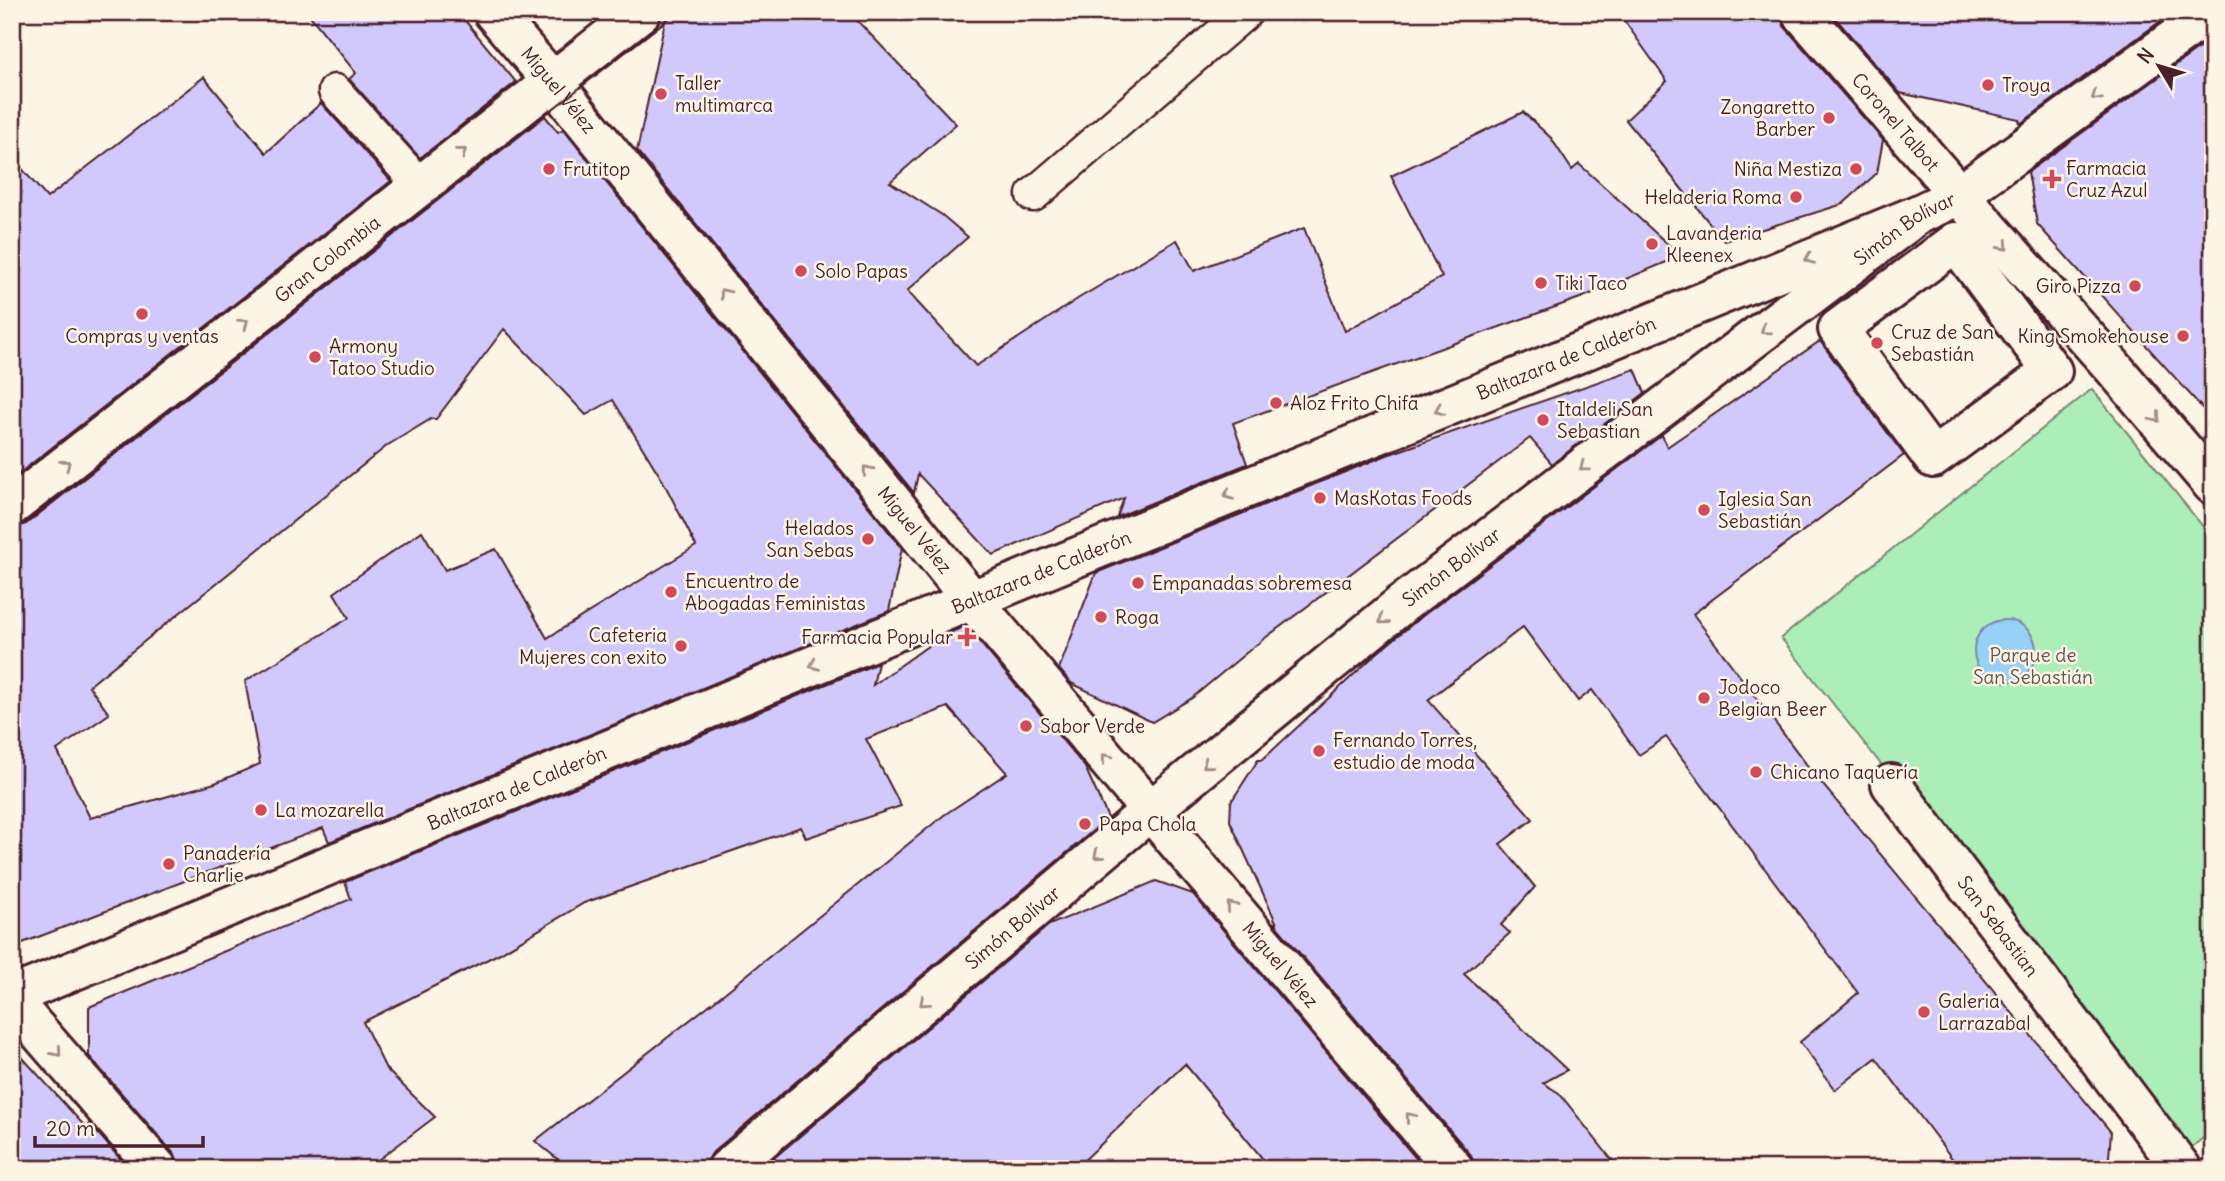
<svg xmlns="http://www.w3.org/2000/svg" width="2225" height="1181" viewBox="0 0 2225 1181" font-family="Delius,sans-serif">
<rect width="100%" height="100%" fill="#fcf5e5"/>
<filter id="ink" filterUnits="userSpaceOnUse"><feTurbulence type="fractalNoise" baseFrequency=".0143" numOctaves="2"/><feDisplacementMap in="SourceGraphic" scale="14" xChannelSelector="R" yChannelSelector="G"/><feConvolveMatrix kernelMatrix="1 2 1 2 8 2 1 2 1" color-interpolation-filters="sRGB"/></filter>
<g filter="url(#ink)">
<polygon fill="#aceeb7" stroke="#7b8671" stroke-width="2" points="2092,389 2213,539 2213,1130 2187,1151 1781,638"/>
<circle fill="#97d1f7" stroke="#788aa5" stroke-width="2" cx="2005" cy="651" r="31"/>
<g fill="#d1c9fc" stroke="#4a1f2b" stroke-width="2" fill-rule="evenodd">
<polygon points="307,12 458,12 516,82 420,158 349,79 356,73"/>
<polygon points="667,12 849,12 956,124 890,182 942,215 968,237 907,291 976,366 1079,298 1177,240 1194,271 1304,228 1345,331 1442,277 1391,176 1523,112 1551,138 1572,170 1579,164 1681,256 1583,297 1233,423 1247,464 1117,517 1124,498 993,555 918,474 914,493 637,151"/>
<polygon points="1618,12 1780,12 1784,26 1883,140 1877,173 1843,204 1724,241 1626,120 1667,81"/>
<polygon points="1830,12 2173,12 2020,124 2019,119 1900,93"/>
<polygon points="2213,38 2213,420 2037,224 2028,172"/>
<polygon points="204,77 266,153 321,103 391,181 12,479 12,157 47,198"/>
<path d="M545,116l13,16 5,-3 339,419 -13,63 -560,231 -6,-14 -311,119v-419l14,-4zM504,329l82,86 27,-15 50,81 33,65 -149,92 -51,-89 -51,21 -23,-39 -88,62 15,25 -104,63 15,83 -45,19 -125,35 -33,-68 52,-36 -20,-28 299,-241 43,-26h5z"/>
<polygon points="1820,341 1904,455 1693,614 1813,773 2111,1132 2108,1169 1960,1169 1876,1058 1835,1090 1800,1042 1858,993 1666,737 1639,755 1592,690 1578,701 1523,627 1428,700 1533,819 1500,844 1535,887 1501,925 1510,933 1464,974 1567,1070 1543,1083 1559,1093 1619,1169 1475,1169 1471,1155 1274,923 1277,924 1230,821 1231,802 1258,760 1262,760 1376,654 1416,621 1662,435 1667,447"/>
<polygon points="1635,369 1645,393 1552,464 1530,438 1252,648 1192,698 1152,722 1071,683 1059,669 1096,573 1387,455"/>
<polygon points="966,626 1085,767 1108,818 713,1152 707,1161 706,1169 570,1169 535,1141 722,995 944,815 1007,773 948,707 866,739 901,806 806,838 801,827 584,903 500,953 363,1022 386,1069 435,1117 366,1169 179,1169 175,1155 89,1056 89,1007 351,899 345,882 878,663 873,685 942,636"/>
<polygon points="1156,881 1193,894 1425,1169 1271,1169 1185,1064 1075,1169 761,1169 1049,925"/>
<polygon points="12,1046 89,1131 89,1123 129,1169 12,1169"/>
</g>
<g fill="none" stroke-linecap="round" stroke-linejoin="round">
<g stroke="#4a1f2b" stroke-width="37">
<g id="service">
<polyline points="335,91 420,185"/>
<polyline points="1033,195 1246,12"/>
</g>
</g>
<g stroke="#4a1f2b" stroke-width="44">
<polygon id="pedestrian" points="1956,242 2052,371 1933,458 1838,329"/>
</g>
<g stroke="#4a1f2b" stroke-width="44">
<g id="minor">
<path id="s1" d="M493,12l59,69 420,519 482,569"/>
<path id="s2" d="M1801,12l158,183 153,171 101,119"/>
<path id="s3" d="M12,507l629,-495"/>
<path id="s4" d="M1891,784l291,385"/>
<path id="s5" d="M12,996l960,-396 945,-385"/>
<polyline points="12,1001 158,1169"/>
<path id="s6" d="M727,1169l423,-358 252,-207 515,-389 42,-20 252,-183"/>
</g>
</g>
<use href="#service" stroke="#fcf5e5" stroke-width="32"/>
<use href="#pedestrian" stroke="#fcf5e5" stroke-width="38"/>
<use href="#minor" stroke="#fcf5e5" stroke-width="38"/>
<polyline stroke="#4a1f2b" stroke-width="2" points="12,531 677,12"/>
</g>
<defs><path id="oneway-chevron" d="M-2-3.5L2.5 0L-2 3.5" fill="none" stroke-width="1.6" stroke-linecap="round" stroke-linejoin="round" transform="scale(1.75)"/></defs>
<g stroke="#a38a88">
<use href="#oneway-chevron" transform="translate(2096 96) rotate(144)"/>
<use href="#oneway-chevron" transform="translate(462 152) rotate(-38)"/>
<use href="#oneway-chevron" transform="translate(2004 246) rotate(48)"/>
<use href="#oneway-chevron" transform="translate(1809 259) rotate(158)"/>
<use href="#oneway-chevron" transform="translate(724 293) rotate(-129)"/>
<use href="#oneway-chevron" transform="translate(244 323) rotate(-38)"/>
<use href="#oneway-chevron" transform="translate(1765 330) rotate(143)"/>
<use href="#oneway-chevron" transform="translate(1439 410) rotate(158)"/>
<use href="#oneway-chevron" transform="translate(2156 418) rotate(50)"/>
<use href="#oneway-chevron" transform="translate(66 464) rotate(-38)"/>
<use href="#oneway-chevron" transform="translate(1584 467) rotate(143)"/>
<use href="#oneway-chevron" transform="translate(867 470) rotate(-129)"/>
<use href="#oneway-chevron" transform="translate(1228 495) rotate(158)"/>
<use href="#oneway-chevron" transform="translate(1383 620) rotate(141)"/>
<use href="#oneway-chevron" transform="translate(814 665) rotate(158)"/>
<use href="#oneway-chevron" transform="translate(1106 758) rotate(-130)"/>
<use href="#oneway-chevron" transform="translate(1207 764) rotate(141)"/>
<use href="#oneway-chevron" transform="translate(1098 855) rotate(140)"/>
<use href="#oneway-chevron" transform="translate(1231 906) rotate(-130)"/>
<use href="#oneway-chevron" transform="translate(924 1002) rotate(140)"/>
<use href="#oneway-chevron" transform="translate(57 1052) rotate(49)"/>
<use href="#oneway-chevron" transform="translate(1410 1117) rotate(-130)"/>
</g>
</g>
<g fill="#d1495b" stroke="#fcf5e5" stroke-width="2.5">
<circle cx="1988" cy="85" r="7"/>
<circle cx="661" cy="94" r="7"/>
<circle cx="1829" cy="118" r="7"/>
<circle cx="549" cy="169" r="7"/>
<circle cx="1856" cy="169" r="7"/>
<path d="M2048.5 168.5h7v7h7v7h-7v7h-7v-7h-7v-7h7z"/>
<circle cx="1796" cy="197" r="7"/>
<circle cx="1652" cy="244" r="7"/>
<circle cx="801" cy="271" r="7"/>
<circle cx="1541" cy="283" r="7"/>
<circle cx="2135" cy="286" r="7"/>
<circle cx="142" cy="314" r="7"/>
<circle cx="2183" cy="336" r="7"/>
<circle cx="1877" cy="343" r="7"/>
<circle cx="315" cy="357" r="7"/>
<circle cx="1276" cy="403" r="7"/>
<circle cx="1543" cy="420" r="7"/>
<circle cx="1320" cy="498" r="7"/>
<circle cx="1704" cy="510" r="7"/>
<circle cx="868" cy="539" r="7"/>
<circle cx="1138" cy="583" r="7"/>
<circle cx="671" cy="592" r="7"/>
<circle cx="1101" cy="617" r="7"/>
<path d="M963.5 626.5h7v7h7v7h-7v7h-7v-7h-7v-7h7z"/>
<circle cx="681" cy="646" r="7"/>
<circle cx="1704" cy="698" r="7"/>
<circle cx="1026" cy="726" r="7"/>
<circle cx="1319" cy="751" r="7"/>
<circle cx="1756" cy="772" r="7"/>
<circle cx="261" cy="810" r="7"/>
<circle cx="1085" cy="824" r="7"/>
<circle cx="169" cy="864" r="7"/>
<circle cx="1924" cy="1012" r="7"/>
</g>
<g text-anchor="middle" stroke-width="5" stroke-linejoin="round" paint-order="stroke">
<g font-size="19" fill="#4a1f2b" stroke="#fcf5e5" text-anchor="start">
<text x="675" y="90">Taller<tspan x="675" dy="22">multimarca</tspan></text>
<text x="2002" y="92">Troya</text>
<text x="1815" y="114" text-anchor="end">Zongaretto<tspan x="1815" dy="22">Barber</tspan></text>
<text x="2066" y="175">Farmacia<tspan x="2066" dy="22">Cruz Azul</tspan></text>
<text x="563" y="176">Frutitop</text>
<text x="1842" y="176" text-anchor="end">Niña Mestiza</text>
<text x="1782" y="204" text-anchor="end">Heladeria Roma</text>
<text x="1666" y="240">Lavanderia<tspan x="1666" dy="22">Kleenex</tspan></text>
<text x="815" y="278">Solo Papas</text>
<text x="1555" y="290">Tiki Taco</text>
<text x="2121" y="293" text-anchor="end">Giro Pizza</text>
<text x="1891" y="339">Cruz de San<tspan x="1891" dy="22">Sebastián</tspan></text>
<text x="142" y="343" text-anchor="middle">Compras y ventas</text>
<text x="2169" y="343" text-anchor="end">King Smokehouse</text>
<text x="329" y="353">Armony<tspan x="329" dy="22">Tatoo Studio</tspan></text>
<text x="1290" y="410">Aloz Frito Chifa</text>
<text x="1557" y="416">Italdeli San<tspan x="1557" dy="22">Sebastian</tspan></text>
<text x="1334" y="505">MasKotas Foods</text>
<text x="1718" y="506">Iglesia San<tspan x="1718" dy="22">Sebastián</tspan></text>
<text x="854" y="535" text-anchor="end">Helados<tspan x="854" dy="22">San Sebas</tspan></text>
<text x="685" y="588">Encuentro de<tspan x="685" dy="22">Abogadas Feministas</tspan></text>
<text x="1152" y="590">Empanadas sobremesa</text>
<text x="1115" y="624">Roga</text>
<text x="667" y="642" text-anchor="end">Cafeteria<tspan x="667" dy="22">Mujeres con exito</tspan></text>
<text x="953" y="644" text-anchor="end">Farmacia Popular</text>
<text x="1718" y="694">Jodoco<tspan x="1718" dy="22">Belgian Beer</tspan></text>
<text x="1040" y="733">Sabor Verde</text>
<text x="1333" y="747">Fernando Torres,<tspan x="1333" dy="22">estudio de moda</tspan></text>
<text x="1770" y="779">Chicano Taquería</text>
<text x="275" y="817">La mozarella</text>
<text x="1099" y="831">Papa Chola</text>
<text x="183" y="860">Panadería<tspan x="183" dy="22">Charlie</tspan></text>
<text x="1938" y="1008">Galeria<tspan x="1938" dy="22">Larrazabal</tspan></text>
</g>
<g font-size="19" fill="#4a1f2b" stroke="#fcf5e5">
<text dy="7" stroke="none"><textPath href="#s1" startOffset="102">Miguel Vélez</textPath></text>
<text dy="7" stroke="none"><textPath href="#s2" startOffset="145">Coronel Talbot</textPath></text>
<text dy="7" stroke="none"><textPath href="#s6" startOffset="1508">Simón Bolívar</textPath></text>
<text dy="7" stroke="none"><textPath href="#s3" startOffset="401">Gran Colombia</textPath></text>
<text dy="7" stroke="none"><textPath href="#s5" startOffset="1680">Baltazara de Calderón</textPath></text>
<text dy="7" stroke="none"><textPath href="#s1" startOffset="668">Miguel Vélez</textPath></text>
<text dy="7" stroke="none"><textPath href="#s6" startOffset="942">Simón Bolívar</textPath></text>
<text dy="7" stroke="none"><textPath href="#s5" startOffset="1113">Baltazara de Calderón</textPath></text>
<text dy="7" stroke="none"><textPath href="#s5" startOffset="546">Baltazara de Calderón</textPath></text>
<text dy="7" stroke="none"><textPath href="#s4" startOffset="178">San Sebastian</textPath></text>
<text dy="7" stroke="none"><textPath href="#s6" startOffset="374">Simón Bolívar</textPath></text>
<text dy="7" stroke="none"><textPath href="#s1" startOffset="1236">Miguel Vélez</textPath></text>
</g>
<g font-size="19" fill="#62534e" stroke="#fcf5e5">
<text x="2033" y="662">Parque de<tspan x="2033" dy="22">San Sebastián</tspan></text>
</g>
</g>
<rect width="2225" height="1181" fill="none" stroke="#fcf5e5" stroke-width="42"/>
<rect x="21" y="21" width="2183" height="1139" fill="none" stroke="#4a1f2b" stroke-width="2.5" filter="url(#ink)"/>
<g transform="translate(2159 66) rotate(308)" stroke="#fcf5e5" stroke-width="5" paint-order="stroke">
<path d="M0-5L12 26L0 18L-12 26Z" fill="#4a1f2b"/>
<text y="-10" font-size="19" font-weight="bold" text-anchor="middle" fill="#4a1f2b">N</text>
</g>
<path d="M35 1136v10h168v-10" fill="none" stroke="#4a1f2b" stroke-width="3.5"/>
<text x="46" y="1136" font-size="21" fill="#4a1f2b" stroke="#fcf5e5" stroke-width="5" paint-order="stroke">20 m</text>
</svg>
